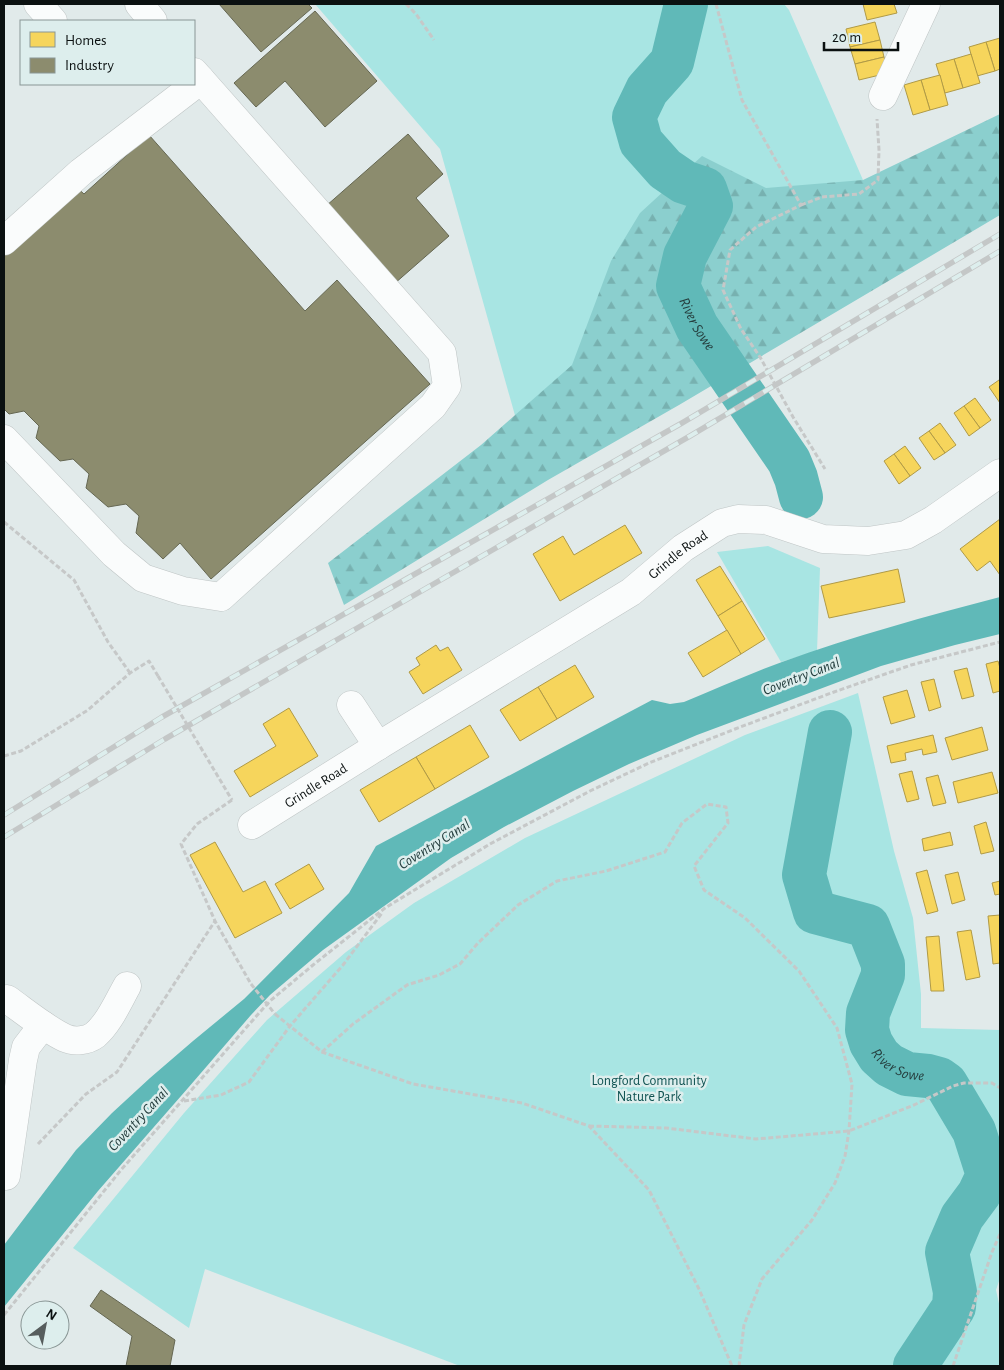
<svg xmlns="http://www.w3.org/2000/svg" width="1004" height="1370" viewBox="0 0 1004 1370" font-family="'Alegreya Sans',sans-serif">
<defs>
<pattern id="forest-firs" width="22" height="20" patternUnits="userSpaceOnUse" patternTransform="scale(1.25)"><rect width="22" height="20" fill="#8bcfce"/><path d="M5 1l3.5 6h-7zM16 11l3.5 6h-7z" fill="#77b1b0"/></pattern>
</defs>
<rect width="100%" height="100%" fill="#e1eaea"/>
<g fill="#a8e5e3">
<polygon points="315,4 784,4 789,10 863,180 525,451 440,149"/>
<polygon points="768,546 820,568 817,651 781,662 717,552"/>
<polygon points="858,693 894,851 913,918 921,994 921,1028 1000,1030 1000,1278 996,1290 1000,1308 1000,1366 460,1366 205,1269 189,1328 73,1248 184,1113 267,1020 346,952 414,903 525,838 745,735"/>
</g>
<polygon fill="url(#forest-firs)" points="1000,114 1000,215 679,405 548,480 344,605 328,563 481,445 572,365 611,261 640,213 702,156 766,188 863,180"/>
<path fill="#60b9b8" d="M1000,597v37l-45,11 -74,21 -184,69 -68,29 -56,27 -69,36 -53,31 -128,92 -53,45 -19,20 -63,73 -90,103 -94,116v-62l72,-95 36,-37 38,-35 43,-37 51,-42 105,-106 27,-47 276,-146 18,4 14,-2c32,-13 65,-28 98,-40 72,-26 145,-46 218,-65z"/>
<g fill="#f6d55c" stroke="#b09a46">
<polygon points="863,4 894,4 897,13 867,20"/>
<polygon points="875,22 880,40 850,47 846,29"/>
<polygon points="1000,38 1000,69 995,71 986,42"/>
<polygon points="880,40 884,57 855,64 850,47"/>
<polygon points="986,42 995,71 977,76 969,47"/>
<polygon points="971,54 980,83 963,88 954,59"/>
<polygon points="884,57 888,73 859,80 855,64"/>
<polygon points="954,59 963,88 945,93 936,64"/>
<polygon points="940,75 948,105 930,110 921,80"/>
<polygon points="921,80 930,110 913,115 904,85"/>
<polygon points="999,380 1000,381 1000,403 989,387"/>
<polygon points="975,398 991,420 980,428 964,406"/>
<polygon points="964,406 980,428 969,436 954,413"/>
<polygon points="940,423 956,445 945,453 929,431"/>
<polygon points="929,431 945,453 934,460 919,438"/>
<polygon points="905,446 921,468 910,476 894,454"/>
<polygon points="894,454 910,476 899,484 884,461"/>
<polygon points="1000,519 1000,575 990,561 977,571 960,549"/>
<polygon points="625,525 642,553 560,601 533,554 563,536 574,555"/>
<polygon points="720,566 742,601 718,616 696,580"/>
<polygon points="898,569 905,602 829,618 821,586"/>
<polygon points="742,601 765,639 741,654 718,616"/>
<polygon points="727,630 741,654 703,677 688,653"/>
<polygon points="436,645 440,651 448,647 462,670 423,694 409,672 420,665 416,658"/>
<polygon points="998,661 1000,668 1000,691 993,693 986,664"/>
<polygon points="575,665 594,697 557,719 538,687"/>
<polygon points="967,668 974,696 962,699 954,671"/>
<polygon points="934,679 941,707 929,711 921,682"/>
<polygon points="538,687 557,719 520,741 500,710"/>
<polygon points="907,690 915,717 891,724 883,697"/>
<polygon points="289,708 318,756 250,797 234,771 276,746 263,724"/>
<polygon points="470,725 489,757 435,789 416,757"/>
<polygon points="982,727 988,750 952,760 945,738"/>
<polygon points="933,735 937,752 923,755 922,749 905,753 906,760 891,763 887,746"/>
<polygon points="416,757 435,789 379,822 360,790"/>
<polygon points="912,771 919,799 907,802 899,774"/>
<polygon points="992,772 998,793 958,803 953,782"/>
<polygon points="938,775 946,803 933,806 926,778"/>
<polygon points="986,822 994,851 981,854 974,826"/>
<polygon points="950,832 953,845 924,851 922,839"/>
<polygon points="215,842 243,892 265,881 282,913 235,938 190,855"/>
<polygon points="309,864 324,889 290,909 275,884"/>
<polygon points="927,870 938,911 927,914 916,873"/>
<polygon points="958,872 965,900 952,904 945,875"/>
<polygon points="1000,881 1000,894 995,895 992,883"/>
<polygon points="1000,915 1000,963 993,964 988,916"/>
<polygon points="971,930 980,977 966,980 957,932"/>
<polygon points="939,936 944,991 931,991 926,937"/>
</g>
<g fill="#8c8c6e" stroke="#656752">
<polygon points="219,4 308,4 312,8 261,52"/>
<polygon points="315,11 377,81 325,127 285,81 256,107 234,83"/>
<polygon points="408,134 443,174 416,198 449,236 394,284 326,206"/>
<polygon points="149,135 305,311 337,280 430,384 211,579 180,543 163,559 136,533 139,516 126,504 108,507 86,488 89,474 73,459 60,461 36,438 39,426 24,411 9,414 4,409 4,248 74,185 84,194"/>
<polygon points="101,1290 175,1340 170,1366 126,1366 132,1336 90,1306"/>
</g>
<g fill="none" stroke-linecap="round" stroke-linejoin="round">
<g stroke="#60b9b8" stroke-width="44">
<path id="s1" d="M686,4l-14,58 -25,28 -13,27 7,25 24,27 19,13 21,7 6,17 -26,50 -7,30 19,41 92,134 7,17 5,19"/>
<path id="s2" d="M830,732l-26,143 11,37 53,14 15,38v11l-15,38 -1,17 4,13 8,13 10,9 18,9 21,2 11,3 7,5 28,47 14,44 -9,19 -17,23 -15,35 8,40 -1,15 -39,59"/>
</g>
<g stroke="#bfc5c5" stroke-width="29">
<g id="minor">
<polyline points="38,4 53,21"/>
<polyline points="139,4 153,21"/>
<polyline points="883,96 926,4"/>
<polyline points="4,241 81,172 201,80"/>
<polyline points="4,439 114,554 143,578 183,591 221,597 433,406 447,386 442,353 194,72"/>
<polyline points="351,705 378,746"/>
<path id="s3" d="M252,825l126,-79 253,-154 52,-44 39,-25 16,-4 28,1 57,19 45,2 38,-6 27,-15 67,-47"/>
<path d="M7,999c17,12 40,31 58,39 9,4 22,3 30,-3 14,-12 23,-33 32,-49"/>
<polyline points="6,1176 23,1060 26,1047 43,1025"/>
</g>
</g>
<g stroke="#c6c8c8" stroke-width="3" stroke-dasharray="5 2.5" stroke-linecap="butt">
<polyline points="406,4 416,14 434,40"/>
<polyline points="716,4 742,100 801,205 756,227 730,250 723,290 741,329 760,357 793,417 825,469"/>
<polyline points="801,205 822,197 859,194 878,180 879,150 877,119"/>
<polyline points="4,522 74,580 108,642 130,673"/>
<polyline points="4,756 21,751 88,710 130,673 149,661 158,676"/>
<polyline points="232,800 197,824 181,844 215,921 251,984"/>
<polyline points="275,1014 322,1052 413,1084 522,1103 589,1126 649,1190 699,1289 732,1366"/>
<polyline points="322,1052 353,1024 407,985 439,975 460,964 478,943 518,905 557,881 606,871 665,852 682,823 707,804 726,807 728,823 694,866 704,890 745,918 799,971 837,1028 852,1084 849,1131 845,1156 835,1183 812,1220 762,1279 744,1325 739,1366"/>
<polyline points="184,1101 221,1095 249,1082 290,1026 343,965 382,913"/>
<polyline points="589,1126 666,1128 756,1139 849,1131 914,1105 953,1086 964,1083 992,1083 1000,1088"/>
<polyline points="38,1144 86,1094 117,1072 215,921"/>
<polyline points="4,1315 121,1170 260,1012 270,1001 313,965 385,908 490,844 590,791 649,763 735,729 834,692 911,665 1000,642"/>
<polyline points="953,1366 992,1252 1000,1234"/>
</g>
<use href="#minor" stroke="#fafcfc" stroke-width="28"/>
<g stroke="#c4c7c7" stroke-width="5.5">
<g id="rail">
<polyline points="4,815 162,717 682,423 1000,234"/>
<polyline points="4,837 165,739 690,436 1000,251"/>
</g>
</g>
<use href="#rail" stroke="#ddeeed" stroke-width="4" stroke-dasharray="11" stroke-linecap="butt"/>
<g stroke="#c6c8c8" stroke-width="3" stroke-dasharray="5 2.5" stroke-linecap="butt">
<polyline points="158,676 232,800"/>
<polyline points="251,984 275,1014"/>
</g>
</g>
<g text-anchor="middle" stroke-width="5" stroke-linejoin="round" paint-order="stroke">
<g font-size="14" fill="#0b1111" stroke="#ddeeed">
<text dy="5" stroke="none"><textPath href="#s3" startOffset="505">Grindle Road</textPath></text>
<text dy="5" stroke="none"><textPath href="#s3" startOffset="75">Grindle Road</textPath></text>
</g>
<g font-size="14" fill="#0e5251" stroke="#ddeeed">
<text x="649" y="1085">Longford Community<tspan x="649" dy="16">Nature Park</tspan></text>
</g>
<g font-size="15" font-style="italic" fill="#253e3e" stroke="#ddeeed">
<text dy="5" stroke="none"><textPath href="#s1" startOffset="382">River Sowe</textPath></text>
<text transform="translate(801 676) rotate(-21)" y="5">Coventry Canal</text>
<text transform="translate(434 844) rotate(-32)" y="5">Coventry Canal</text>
<text dy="5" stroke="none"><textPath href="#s2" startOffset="399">River Sowe</textPath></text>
<text transform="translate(138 1119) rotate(-47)" y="5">Coventry Canal</text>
</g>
</g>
<rect width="1004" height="1370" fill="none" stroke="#0b1111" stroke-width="10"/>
<rect x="20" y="20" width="175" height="65" fill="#ddeeed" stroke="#899695"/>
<rect x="30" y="32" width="25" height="15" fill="#f6d55c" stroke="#899695"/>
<text x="65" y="45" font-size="15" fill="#0b1111">Homes</text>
<rect x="30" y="58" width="25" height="15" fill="#8c8c6e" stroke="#899695"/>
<text x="65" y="70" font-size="15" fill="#0b1111">Industry</text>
<g transform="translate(45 1325) rotate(32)"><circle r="24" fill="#ddeeed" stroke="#899695"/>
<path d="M0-4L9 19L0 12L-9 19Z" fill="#565d5d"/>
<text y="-8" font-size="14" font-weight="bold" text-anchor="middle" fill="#0b1111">N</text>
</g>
<path d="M824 42v8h74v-8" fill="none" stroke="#0b1111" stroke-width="2.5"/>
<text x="832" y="42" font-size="15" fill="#0b1111" stroke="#ddeeed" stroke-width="4" paint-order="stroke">20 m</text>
</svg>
